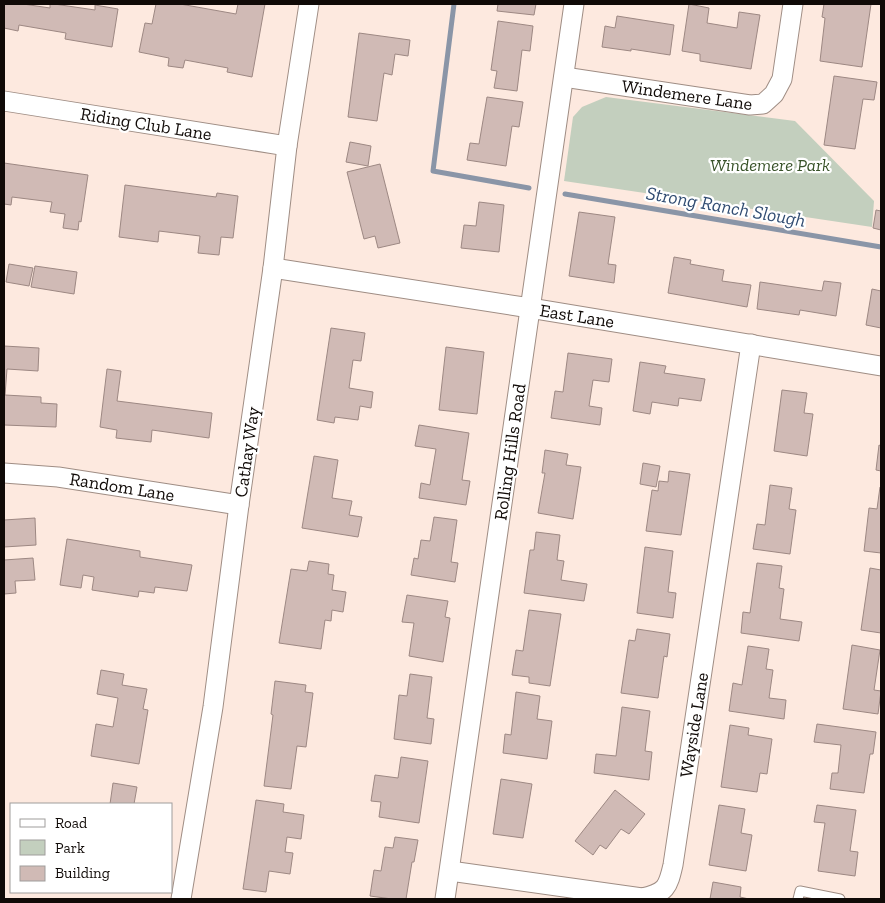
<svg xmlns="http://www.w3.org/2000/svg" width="885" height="903" viewBox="0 0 885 903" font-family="'Zilla Slab',serif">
<rect width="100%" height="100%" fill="#fde9df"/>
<polygon fill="#c3cfbe" points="606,97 795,121 874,201 872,227 564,181 573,117 582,107"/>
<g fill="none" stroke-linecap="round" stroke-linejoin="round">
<g stroke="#8a95a7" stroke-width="5">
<polyline points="454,4 433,171 529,188"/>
<polyline points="565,194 881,247"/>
</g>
</g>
<g fill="#d0bab5" stroke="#9d8883">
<polygon points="4,4 23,4 50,8 50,4 54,4 95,10 95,5 118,9 112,47 65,39 66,33 19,25 18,31 4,28"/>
<polygon points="156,4 180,4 236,14 238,4 265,4 252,77 227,72 228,68 185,60 183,68 168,66 169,58 139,52 145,23 152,24"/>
<polygon points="498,4 536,4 534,15 497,11"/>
<polygon points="689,4 709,8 707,23 737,28 739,12 760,15 751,69 700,61 700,54 682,51"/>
<polygon points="824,4 871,4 862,67 820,61 825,18 822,17"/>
<polygon points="617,16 674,25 670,55 631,49 631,51 602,47 605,26 615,28"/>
<polygon points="498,21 533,26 530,51 522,50 517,91 494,88 497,71 491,70"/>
<polygon points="359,33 410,40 408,56 395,54 392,75 384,73 377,121 348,117"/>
<polygon points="834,76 877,82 874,100 863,99 855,149 824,145"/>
<polygon points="487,97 523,102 519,127 512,126 506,166 467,160 470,143 479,144"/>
<polygon points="350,142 371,146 368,166 346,162"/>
<polygon points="4,163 88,175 81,222 79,221 78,230 63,228 65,214 50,212 52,202 12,197 11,205 4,204"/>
<polygon points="380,164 400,243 378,248 375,236 364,239 347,172"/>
<polygon points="125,185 216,197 217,193 238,196 233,238 221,237 219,255 198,253 200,236 159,231 158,242 119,237"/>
<polygon points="479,202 504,205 499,252 461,248 464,225 476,226"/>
<polygon points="876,210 881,211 881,230 873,228"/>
<polygon points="579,212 615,217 608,264 616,265 614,283 569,276"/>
<polygon points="674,257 691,260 690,264 724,270 722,281 751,285 747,307 668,293"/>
<polygon points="9,264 33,268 29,286 6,282"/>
<polygon points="35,266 77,272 74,294 31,287"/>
<polygon points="824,281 841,283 836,316 800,310 799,315 757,309 760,282 822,291"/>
<polygon points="872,289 881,291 881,328 866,325"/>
<polygon points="331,328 365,333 361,361 353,360 349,388 373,392 371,408 360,406 358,420 335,417 334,423 317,420"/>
<polygon points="4,346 39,348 38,371 7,369 5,395 41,397 41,403 57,404 56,427 4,425"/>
<polygon points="446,347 484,352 477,414 439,410"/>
<polygon points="568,353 612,359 609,382 593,380 589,406 602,408 600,425 551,418 555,391 563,392"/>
<polygon points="640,362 666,366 664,373 705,379 701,401 679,398 678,406 652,402 650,414 633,411"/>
<polygon points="107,369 121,371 117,401 212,413 209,438 152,430 151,442 116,438 117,430 100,427"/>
<polygon points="782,390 807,393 804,413 813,414 807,456 774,451"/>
<polygon points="419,425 469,433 462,480 470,481 466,505 419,498 421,483 430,485 436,449 415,446"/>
<polygon points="879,445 881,446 881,471 876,470"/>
<polygon points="545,450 568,454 566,465 581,467 573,519 538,513 545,473 542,473"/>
<polygon points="314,456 338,460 332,498 352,501 349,515 362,517 358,537 302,528"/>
<polygon points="643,463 660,466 656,487 640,484"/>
<polygon points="669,471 690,474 681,535 646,531 652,490 658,491 659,481 668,482"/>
<polygon points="770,485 792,488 789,509 796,510 790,554 753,549 757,524 765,525"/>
<polygon points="880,487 881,487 881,553 864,551 869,508 877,509"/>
<polygon points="434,517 457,520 451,562 458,563 455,582 411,575 414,558 418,559 421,540 430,541"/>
<polygon points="35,518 36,545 4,547 4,520"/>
<polygon points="536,532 560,535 557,560 564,561 561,580 587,584 584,601 524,593 530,550 534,550"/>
<polygon points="67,539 140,551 140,557 192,565 187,591 155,587 154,593 139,591 138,597 92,590 94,577 83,575 81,588 60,585"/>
<polygon points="645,547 673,551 668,592 676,593 673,618 637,613"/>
<polygon points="33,558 35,580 15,581 16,593 4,594 4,560"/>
<polygon points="309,561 329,564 328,574 334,575 332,590 346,592 343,612 332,610 331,621 325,620 321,649 279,643 291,569 307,571"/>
<polygon points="757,563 782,566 779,588 784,589 780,619 802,622 799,641 741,633 743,612 750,613"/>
<polygon points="870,568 881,570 881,633 861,630"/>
<polygon points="407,595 448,601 445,617 450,618 443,662 409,656 414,623 402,622"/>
<polygon points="529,610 561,614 550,686 529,683 529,677 512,675 516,650 523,651"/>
<polygon points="637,629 670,634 667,657 664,656 658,698 621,693 629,640 635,641"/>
<polygon points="852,645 880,650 874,690 881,691 878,714 843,709"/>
<polygon points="748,646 769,649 766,669 773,670 769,698 786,700 784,719 729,711 733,683 742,685"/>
<polygon points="101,670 124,674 122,685 147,689 143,709 148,710 139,764 91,756 96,724 113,727 118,698 97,694"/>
<polygon points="410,674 432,677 427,718 434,719 431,744 394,739 399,695 407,696"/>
<polygon points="275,681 306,685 305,692 313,693 306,747 297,746 291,789 264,786 273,715 271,714"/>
<polygon points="516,692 540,696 537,719 552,721 547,759 503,753 505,734 511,735"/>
<polygon points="622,707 650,711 645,751 652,752 649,780 594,773 596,754 616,756"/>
<polygon points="817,724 876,732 873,754 870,754 864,793 830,789 832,773 838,773 841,745 814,742"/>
<polygon points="730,725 749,728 748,735 772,739 767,774 760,773 757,792 721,787"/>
<polygon points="401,757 428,761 419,823 379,817 381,802 371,801 375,775 398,778"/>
<polygon points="501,779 532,784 523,838 493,834"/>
<polygon points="113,783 137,787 134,804 110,804"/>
<polygon points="615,790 645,814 629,834 621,829 606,849 600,845 593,855 575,841"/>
<polygon points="256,800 284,804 283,812 304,815 301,839 287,837 285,852 293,853 290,874 269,871 266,892 243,889"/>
<polygon points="719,805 745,809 741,833 752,835 746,871 709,865"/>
<polygon points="817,805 856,810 850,851 858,852 855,876 818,871 825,823 814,822"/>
<polygon points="395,837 418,840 414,862 412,862 406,899 392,899 370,896 374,870 381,871 385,847 393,848"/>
<polygon points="713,882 741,887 740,897 749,899 710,899"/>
</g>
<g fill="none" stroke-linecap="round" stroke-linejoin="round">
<g stroke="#9f8d84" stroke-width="11">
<polyline id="lane" points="798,899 800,891 840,899"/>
</g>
<g stroke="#9f8d84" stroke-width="21">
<g id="street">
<polyline points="564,77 750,105 763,104 774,94 782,79 793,4"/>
<polyline points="4,101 287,146"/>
<polyline points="273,268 530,308 881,366"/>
<polyline points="4,473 58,477 239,505"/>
<path d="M450,871l192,27c24,-5 26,-11 31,-33l78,-521"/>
<polyline points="181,899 213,707 239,505 273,268 287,146 309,4"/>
<polyline points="445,899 574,4"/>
</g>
</g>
<use href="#lane" stroke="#fff" stroke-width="9"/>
<use href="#street" stroke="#fff" stroke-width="19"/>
</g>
<g text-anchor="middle" stroke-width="4.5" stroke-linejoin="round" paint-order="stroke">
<g font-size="18" fill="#100a07" stroke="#fff">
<text transform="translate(687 95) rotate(8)" y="6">Windemere Lane</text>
<text transform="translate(146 124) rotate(9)" y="6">Riding Club Lane</text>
<text transform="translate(577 316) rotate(9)" y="6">East Lane</text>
<text transform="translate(247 452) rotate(-82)" y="6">Cathay Way</text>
<text transform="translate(510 452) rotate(-82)" y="6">Rolling Hills Road</text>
<text transform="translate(122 487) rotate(9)" y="6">Random Lane</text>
<text transform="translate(694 725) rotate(-81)" y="6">Wayside Lane</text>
</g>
<g font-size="18" font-style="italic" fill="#385229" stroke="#fff">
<text x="770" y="171">Windemere Park</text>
</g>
<g font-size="19" font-style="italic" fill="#314c72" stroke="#fff">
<text transform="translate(726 206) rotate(10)" y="7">Strong Ranch Slough</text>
</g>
</g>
<rect width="885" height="903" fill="none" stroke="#100a07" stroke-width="10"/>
<rect x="10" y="803" width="162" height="90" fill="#ffffff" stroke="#9f9d9c"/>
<rect x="20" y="819" width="25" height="8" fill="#ffffff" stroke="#9f9d9c"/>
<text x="55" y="828" font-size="15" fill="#100a07">Road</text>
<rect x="20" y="840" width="25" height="15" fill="#c3cfbe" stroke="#9f9d9c"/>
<text x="55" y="853" font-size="15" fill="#100a07">Park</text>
<rect x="20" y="866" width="25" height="15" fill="#d0bab5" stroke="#9f9d9c"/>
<text x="55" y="878" font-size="15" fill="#100a07">Building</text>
</svg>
